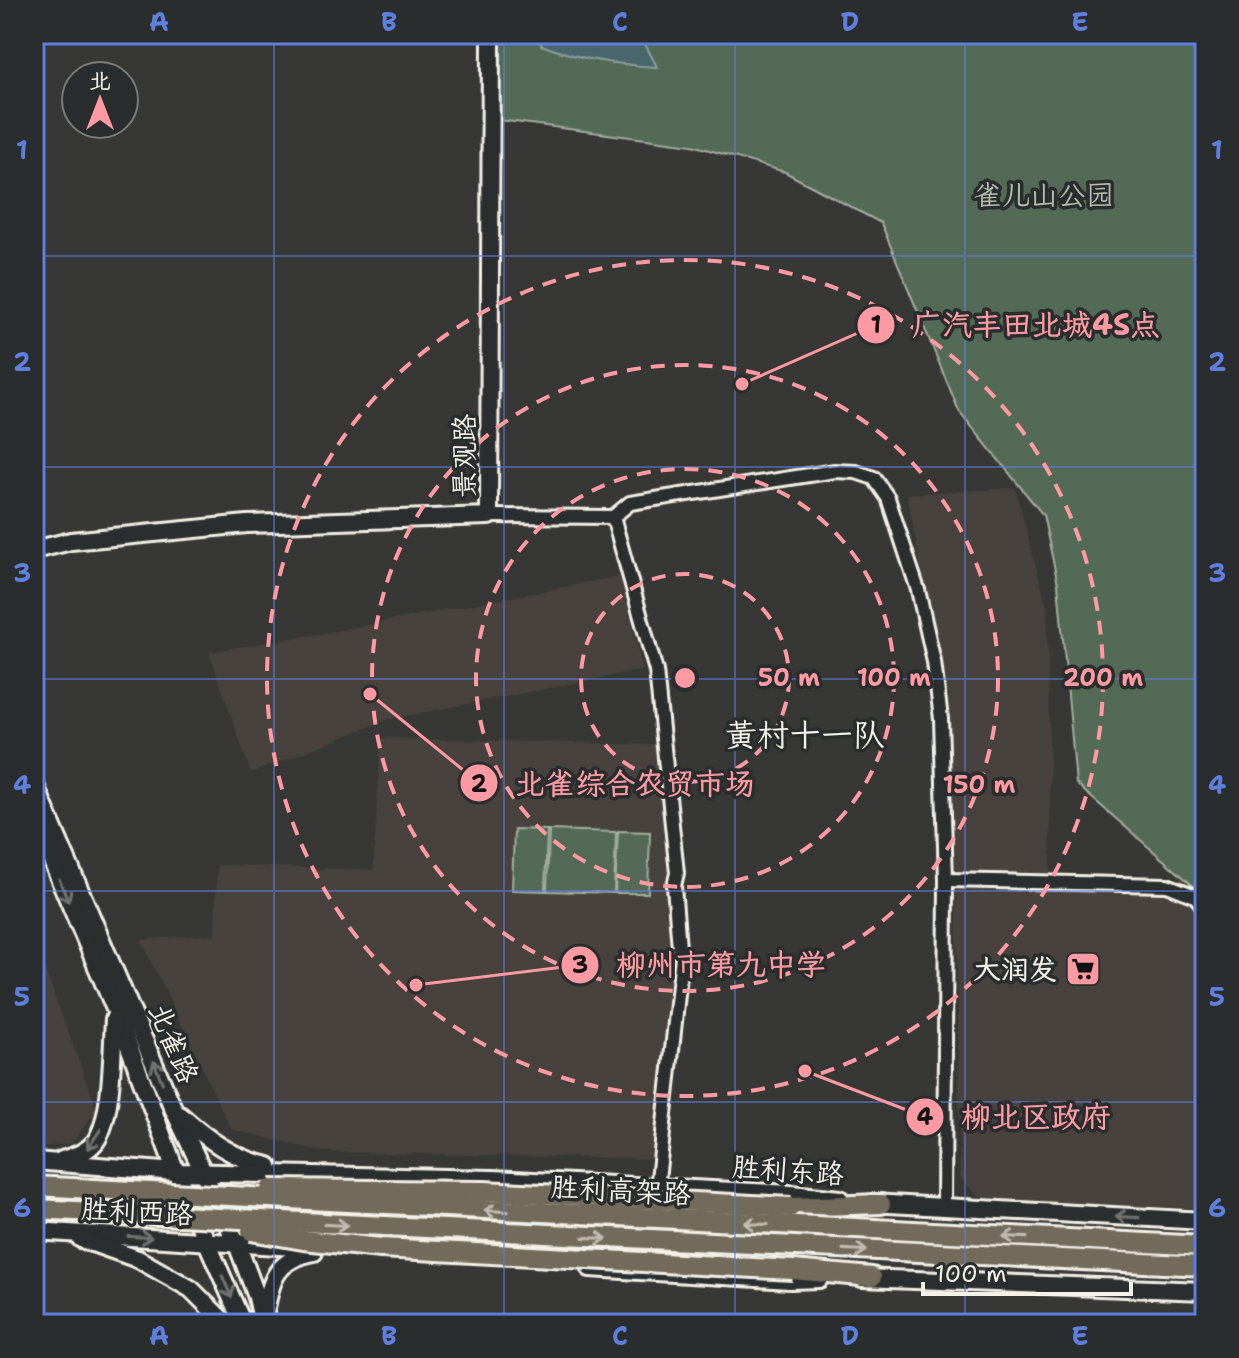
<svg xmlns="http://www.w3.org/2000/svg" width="1239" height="1358" viewBox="0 0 1239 1358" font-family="'Shantell Sans','LXGW WenKai TC',sans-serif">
<rect width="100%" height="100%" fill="#373735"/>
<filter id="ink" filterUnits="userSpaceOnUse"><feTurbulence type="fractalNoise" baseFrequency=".0125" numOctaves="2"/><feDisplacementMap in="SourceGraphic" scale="16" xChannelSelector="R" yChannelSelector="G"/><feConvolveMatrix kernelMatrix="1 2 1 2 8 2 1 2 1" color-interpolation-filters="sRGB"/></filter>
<g filter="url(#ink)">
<g fill="#46433d">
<polygon points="1015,488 1047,607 1051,875 1186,879 1205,896 1205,1208 985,1201 960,1179 956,873 943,685 907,494"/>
<polygon points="620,576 643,670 389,719 251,773 209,652 325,633"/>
<polygon points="381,738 663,745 672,1030 655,1159 324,1152 231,1129 141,940 215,934 217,865 373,870"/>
<polygon points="34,940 97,1110 72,1143 34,1148"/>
</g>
<g fill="#526a57" stroke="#a3aea0" stroke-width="2">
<polygon points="491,34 1205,34 1205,896 1076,784 1058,584 1043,515 959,411 881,223 785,172 692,145 492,119"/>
<polygon points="514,829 547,830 545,891 512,890"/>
<polygon points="549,830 616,832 614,893 547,891"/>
<polygon points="618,831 650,832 648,893 615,893"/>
</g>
<path fill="#49666c" stroke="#8d9e9e" stroke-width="2" d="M539,34h101l17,33c-43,-3 -76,-7 -116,-22z"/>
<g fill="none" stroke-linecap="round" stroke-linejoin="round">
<g stroke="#f4f1e8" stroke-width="18">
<g id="street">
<polyline points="489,516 613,517 630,503 835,471 856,472 874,478 888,498 918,590 934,662 941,719 946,880 944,1207"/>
<polyline points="613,517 656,671 677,873 674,886 679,948 682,957 657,1189"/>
<polyline points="946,880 1167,885 1195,896 1205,908"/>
</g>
</g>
<g stroke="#f4f1e8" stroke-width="22">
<g id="secondary">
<polyline points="34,550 71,541 247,524 489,516 491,34"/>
<polyline points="34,783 173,1108 237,1244 257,1297 263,1324"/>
<polyline points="34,819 115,1009 176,1172 243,1324"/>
<path d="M180,1115c27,24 53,44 89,51"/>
<path d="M62,1160c12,-4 24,-7 33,-18 18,-22 17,-94 19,-123"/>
<polyline points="34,1161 176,1172 492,1179 791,1194 840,1199"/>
<polyline points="871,1203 1205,1221"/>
<polyline points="34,1231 312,1248"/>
<polyline points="81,1239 138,1259 191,1289 226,1324"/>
<polyline points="590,1268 790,1280 819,1279"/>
<polyline points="862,1278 1205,1291"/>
<path d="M264,1318c7,-36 9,-58 50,-66"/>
</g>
</g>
<g stroke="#f4f1e8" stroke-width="24">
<g id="primary">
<polyline points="791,1207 881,1204"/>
<polyline points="793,1270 872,1277"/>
</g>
</g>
<use href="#street" stroke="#2a2d2e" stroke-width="12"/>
<use href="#secondary" stroke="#2a2d2e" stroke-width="16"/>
<use href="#primary" stroke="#726b5a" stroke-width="18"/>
<g stroke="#f4f1e8" stroke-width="24" stroke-linecap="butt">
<g id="primary-bridge">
<polyline points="34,1186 1205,1246"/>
<polyline points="270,1189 484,1191 791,1207"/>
<polyline points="34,1209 1205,1266"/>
<polyline points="251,1231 303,1240 381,1248 793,1270"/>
</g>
</g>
<use href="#primary-bridge" stroke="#726b5a" stroke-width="18"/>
</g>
<defs><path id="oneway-shaft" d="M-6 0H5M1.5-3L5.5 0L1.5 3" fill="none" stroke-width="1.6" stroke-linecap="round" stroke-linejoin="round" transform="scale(2)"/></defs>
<g stroke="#71726f">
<use href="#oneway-shaft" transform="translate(64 891) rotate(67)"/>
<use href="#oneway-shaft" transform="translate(158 1072) rotate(-112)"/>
<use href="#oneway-shaft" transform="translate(94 1139) rotate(124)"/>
<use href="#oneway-shaft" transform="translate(1127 1217) rotate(-177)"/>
<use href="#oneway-shaft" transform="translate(140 1237) rotate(3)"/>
<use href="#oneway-shaft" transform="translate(227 1287) rotate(67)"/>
</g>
<g stroke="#c0bbaf">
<use href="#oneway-shaft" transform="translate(496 1211) rotate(-177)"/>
<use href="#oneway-shaft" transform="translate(756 1224) rotate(-177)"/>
<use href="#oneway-shaft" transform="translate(336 1225) rotate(3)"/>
<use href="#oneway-shaft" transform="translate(1015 1237) rotate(-177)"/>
<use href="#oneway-shaft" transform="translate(595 1238) rotate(3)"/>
<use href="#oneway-shaft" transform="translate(855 1250) rotate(3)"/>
</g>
</g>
<path fill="none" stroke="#5e7fdd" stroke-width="2" stroke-opacity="0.55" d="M274,34v1290M504,34v1290M735,34v1290M965,34v1290M34,256h1171M34,467h1171M34,679h1171M34,891h1171M34,1102h1171"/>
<g fill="none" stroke="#ff9aa2" stroke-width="4" stroke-dasharray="14 10">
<circle cx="685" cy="678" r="104"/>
<circle cx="685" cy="678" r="209"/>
<circle cx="685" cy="678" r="313"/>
<circle cx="685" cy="678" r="418"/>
</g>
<defs>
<g id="supermarket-square" transform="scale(1.8)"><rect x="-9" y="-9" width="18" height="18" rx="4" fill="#ff9aa2" stroke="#2a2d2e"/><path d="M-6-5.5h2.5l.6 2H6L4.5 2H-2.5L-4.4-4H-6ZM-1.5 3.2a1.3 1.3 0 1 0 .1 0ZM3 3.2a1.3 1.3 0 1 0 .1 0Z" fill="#111"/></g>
</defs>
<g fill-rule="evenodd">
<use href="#supermarket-square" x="1083" y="969"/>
</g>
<g text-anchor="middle" stroke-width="7" stroke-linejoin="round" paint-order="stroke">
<g font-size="28" fill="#b3bbae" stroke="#2a2d2e">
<text x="1044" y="205">雀儿山公园</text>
</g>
<g font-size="28" fill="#f4f1e8" stroke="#2a2d2e">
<text transform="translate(464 456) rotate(-90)" y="10">景观路</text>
<text transform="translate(174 1043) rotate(67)" y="10">北雀路</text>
<text transform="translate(788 1170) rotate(4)" y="10">胜利东路</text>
<text transform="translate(621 1190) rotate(3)" y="10">胜利高架路</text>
<text transform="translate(137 1211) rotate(3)" y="10">胜利西路</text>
</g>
<g font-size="28" font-weight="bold" fill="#f4f1e8" stroke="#2a2d2e" text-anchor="end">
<text x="1057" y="979">大润发</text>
</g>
<g font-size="32" fill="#f4f1e8" stroke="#2a2d2e">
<text x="805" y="746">黄村十一队</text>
</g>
</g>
<circle cx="685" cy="678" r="12" fill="#ff9aa2" stroke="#2a2d2e" stroke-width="4"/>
<g font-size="24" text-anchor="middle" font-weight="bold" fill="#ff9aa2" stroke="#2a2d2e" stroke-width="7" stroke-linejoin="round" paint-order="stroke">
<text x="789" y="686">50 m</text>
<text x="894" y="686">100 m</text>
<text x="1103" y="686">200 m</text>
<text x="979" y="793">150 m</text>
</g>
<path fill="none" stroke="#ff9aa2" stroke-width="3" d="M742 384L876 325M370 694L479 783M416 985L580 965M805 1071L925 1117"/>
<g fill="#ff9aa2" stroke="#2a2d2e" stroke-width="3">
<circle cx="742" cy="384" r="8"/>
<circle cx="370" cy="694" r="8"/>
<circle cx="416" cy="985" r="8"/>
<circle cx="805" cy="1071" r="8"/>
<circle cx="876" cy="325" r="20"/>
<circle cx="479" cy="783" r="20"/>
<circle cx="580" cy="965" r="20"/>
<circle cx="925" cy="1117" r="20"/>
</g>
<g font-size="24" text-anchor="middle" font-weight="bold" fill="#111">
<text x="876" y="333">1</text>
<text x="479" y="792">2</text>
<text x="580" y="973">3</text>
<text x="925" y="1125">4</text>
</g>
<g font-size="30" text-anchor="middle" font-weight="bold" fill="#ff9aa2" stroke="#2a2d2e" stroke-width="7" stroke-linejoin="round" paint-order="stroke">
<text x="1036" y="335">广汽丰田北城4S点</text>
<text x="635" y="794">北雀综合农贸市场</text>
<text x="721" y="975">柳州市第九中学</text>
<text x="1036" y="1127">柳北区政府</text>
</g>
<rect width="1239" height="1358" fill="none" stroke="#2a2d2e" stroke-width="88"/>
<g transform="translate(100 100)"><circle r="38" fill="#2a2d2e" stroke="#7b7b78" stroke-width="2"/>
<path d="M0-6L14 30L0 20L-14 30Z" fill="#ff9aa2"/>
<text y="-12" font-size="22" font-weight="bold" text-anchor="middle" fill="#f4f1e8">北</text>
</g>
<path d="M923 1282v12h208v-12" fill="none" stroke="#f4f1e8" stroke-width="4"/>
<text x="935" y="1282" font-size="24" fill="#f4f1e8" stroke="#2a2d2e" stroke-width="6" paint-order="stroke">100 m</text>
<rect x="44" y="44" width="1151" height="1270" fill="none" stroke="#5e7fdd" stroke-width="3"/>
<g font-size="26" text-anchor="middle" font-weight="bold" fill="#5e7fdd">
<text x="159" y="31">A</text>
<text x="389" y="31">B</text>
<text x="620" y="31">C</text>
<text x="850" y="31">D</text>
<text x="1080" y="31">E</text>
<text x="22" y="159">1</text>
<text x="1217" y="159">1</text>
<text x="22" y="371">2</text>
<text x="1217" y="371">2</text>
<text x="22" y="582">3</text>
<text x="1217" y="582">3</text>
<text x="22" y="794">4</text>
<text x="1217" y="794">4</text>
<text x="22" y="1006">5</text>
<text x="1217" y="1006">5</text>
<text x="22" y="1217">6</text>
<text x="1217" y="1217">6</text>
<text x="159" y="1345">A</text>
<text x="389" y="1345">B</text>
<text x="620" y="1345">C</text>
<text x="850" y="1345">D</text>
<text x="1080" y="1345">E</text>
</g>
</svg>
